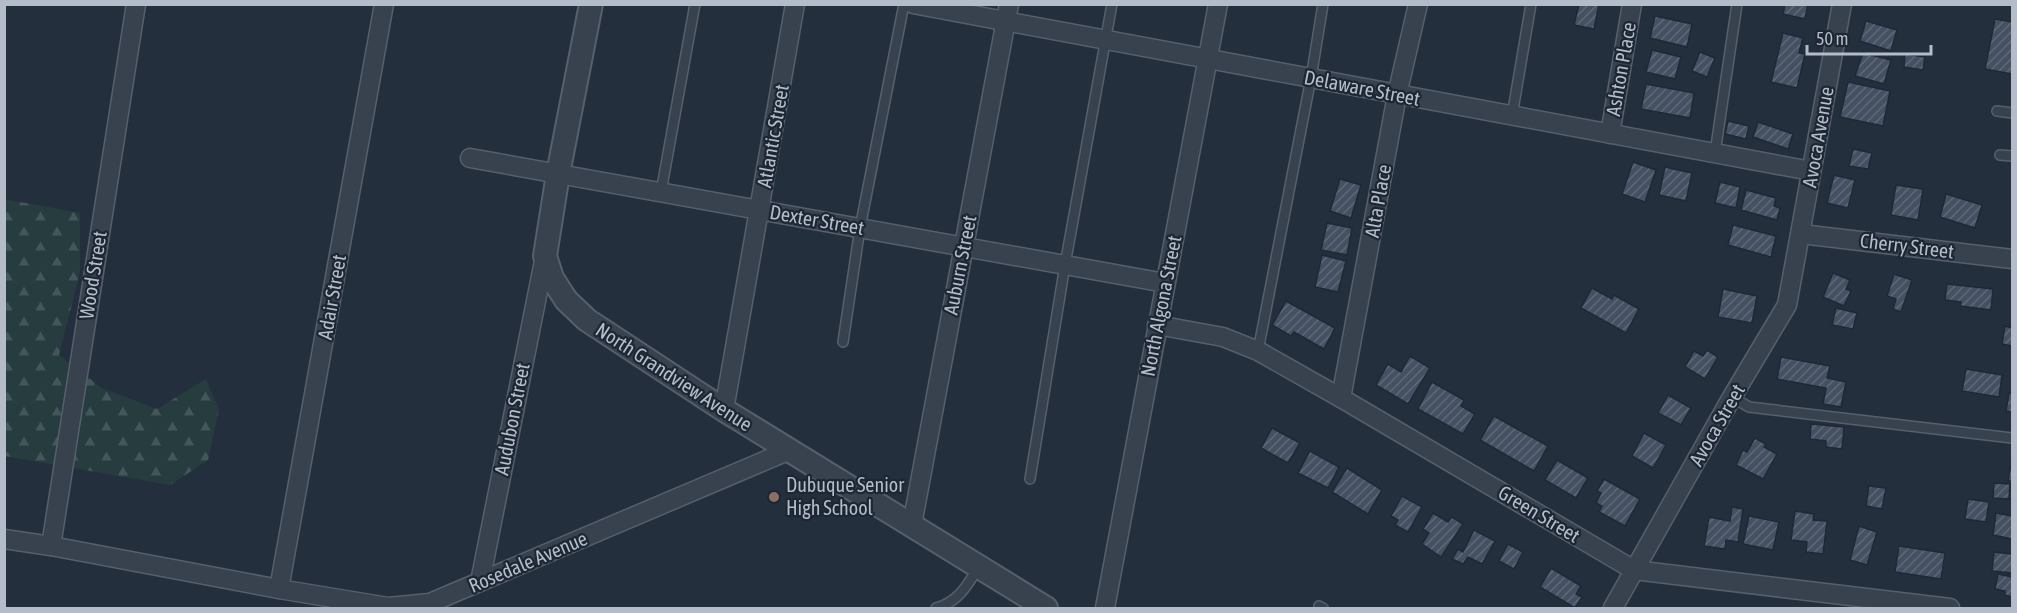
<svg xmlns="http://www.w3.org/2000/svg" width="2017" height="613" viewBox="0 0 2017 613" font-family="'Asap Condensed',sans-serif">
<defs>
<pattern id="forest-firs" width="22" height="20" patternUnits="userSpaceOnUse" patternTransform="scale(1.5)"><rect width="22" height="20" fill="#263c3f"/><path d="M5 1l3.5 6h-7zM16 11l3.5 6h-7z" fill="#435659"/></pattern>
<pattern id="building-hatch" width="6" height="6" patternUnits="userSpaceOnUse" patternTransform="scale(1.5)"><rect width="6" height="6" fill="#455162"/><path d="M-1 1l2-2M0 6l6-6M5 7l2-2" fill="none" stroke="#5d6877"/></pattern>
</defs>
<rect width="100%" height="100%" fill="#242f3e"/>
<polygon fill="url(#forest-firs)" points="4,199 80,213 80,272 59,355 102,388 157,409 206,379 219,410 208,460 170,485 5,456"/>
<g fill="url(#building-hatch)" stroke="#1f2835" stroke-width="1.5">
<polygon points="1579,4 1599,4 1594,29 1574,25"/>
<polygon points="1785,4 1808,4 1805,19 1783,14"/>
<polygon points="1655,16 1692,24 1687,47 1650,38"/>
<polygon points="1995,19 2012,22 2012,74 1985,69"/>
<polygon points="1866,21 1897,30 1891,51 1860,41"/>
<polygon points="1783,33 1803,38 1799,53 1805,54 1797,88 1771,82"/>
<polygon points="1652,50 1681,57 1675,79 1646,72"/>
<polygon points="1700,52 1715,58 1707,77 1692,71"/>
<polygon points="1863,53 1891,60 1884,84 1855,76"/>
<polygon points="1905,54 1925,57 1923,70 1904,67"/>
<polygon points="1848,82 1890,91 1883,126 1840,117"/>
<polygon points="1646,84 1694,93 1690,118 1641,109"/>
<polygon points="1728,121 1749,126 1746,139 1725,134"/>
<polygon points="1758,122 1793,134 1788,149 1753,137"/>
<polygon points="1853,149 1872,153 1868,169 1849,166"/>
<polygon points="1633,162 1656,170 1645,202 1622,194"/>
<polygon points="1665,167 1692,173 1686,201 1659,195"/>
<polygon points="1834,175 1855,180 1848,208 1827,203"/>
<polygon points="1340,179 1361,185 1351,218 1330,211"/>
<polygon points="1720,182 1740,187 1736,208 1715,203"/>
<polygon points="1896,185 1923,189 1918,220 1891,215"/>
<polygon points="1746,190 1776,198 1774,206 1780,208 1777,220 1741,210"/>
<polygon points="1946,194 1982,205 1975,228 1940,217"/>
<polygon points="1327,223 1352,228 1347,255 1321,250"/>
<polygon points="1733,225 1776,236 1771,257 1728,245"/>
<polygon points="1322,255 1346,261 1338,292 1315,287"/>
<polygon points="1833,273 1850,280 1846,289 1851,291 1844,306 1823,297"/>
<polygon points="1894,274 1912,280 1901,312 1893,309 1896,299 1887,296"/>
<polygon points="1947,284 1993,289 1991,310 1960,306 1961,302 1945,300"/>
<polygon points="1592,288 1612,299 1614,295 1639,309 1626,333 1581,308"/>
<polygon points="1723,289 1757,296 1752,323 1718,317"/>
<polygon points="1286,301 1335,328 1324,349 1294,332 1291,336 1272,325"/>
<polygon points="1836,308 1857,313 1853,329 1832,325"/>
<polygon points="2005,326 2012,328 2012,346 2002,344"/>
<polygon points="1707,350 1718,357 1705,379 1685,367 1694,351 1703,356"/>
<polygon points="1410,356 1430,368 1408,404 1376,385 1388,364 1401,372"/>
<polygon points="1781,357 1830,366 1827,378 1846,382 1841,407 1823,404 1826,388 1777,379"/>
<polygon points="1966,369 2002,375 1999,397 1962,391"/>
<polygon points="1432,382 1464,400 1461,406 1475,414 1463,434 1418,409"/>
<polygon points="2009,393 2012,394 2012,412 2006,411"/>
<polygon points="1668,395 1691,408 1681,425 1658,413"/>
<polygon points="1494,416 1548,446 1534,471 1480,440"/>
<polygon points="1811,424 1844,427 1842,449 1826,447 1826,441 1810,439"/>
<polygon points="1272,428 1300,443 1288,463 1261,448"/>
<polygon points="1644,433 1666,445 1653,468 1632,456"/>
<polygon points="1755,438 1766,444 1764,447 1777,454 1763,479 1736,465 1743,450 1747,452"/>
<polygon points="1310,451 1339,467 1328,488 1298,473"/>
<polygon points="2012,458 2012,481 2008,481"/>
<polygon points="1557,460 1588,478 1576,498 1545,480"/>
<polygon points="1347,468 1382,490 1368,514 1332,492"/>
<polygon points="1604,479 1640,499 1625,526 1599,512 1602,506 1596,503 1601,493 1597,491"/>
<polygon points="1994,483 2010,484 2009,499 1993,498"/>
<polygon points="1869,486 1886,488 1882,509 1866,506"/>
<polygon points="1402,496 1422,507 1408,532 1395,525 1398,520 1391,516"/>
<polygon points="1968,499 1989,502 1986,522 1965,519"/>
<polygon points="1732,507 1743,509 1738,542 1726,540 1725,549 1704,546 1709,517 1730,521"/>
<polygon points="1795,511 1814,514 1813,520 1827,521 1823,554 1806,552 1807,542 1791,540"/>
<polygon points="1433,513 1448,522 1452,517 1463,524 1441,557 1422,544 1429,533 1423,529"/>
<polygon points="1996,513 2012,516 2012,539 1993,535"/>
<polygon points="1749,516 1779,522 1773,550 1743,544"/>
<polygon points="1859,526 1877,532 1867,565 1850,560"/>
<polygon points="1474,530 1495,541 1482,564 1468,557 1463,564 1452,559 1458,549 1463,552"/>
<polygon points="1508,544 1523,552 1514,569 1499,561"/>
<polygon points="1899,546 1945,553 1941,579 1895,572"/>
<polygon points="1994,552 2012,554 2012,573 1992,571"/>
<polygon points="1551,568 1581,586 1576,594 1582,597 1575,608 1540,587"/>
<polygon points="1998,574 2012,577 2012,597 2005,595 2005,591 1995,589"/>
</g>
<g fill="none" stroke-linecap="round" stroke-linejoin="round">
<g stroke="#565f6c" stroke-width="12">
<g id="service">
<polyline points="1997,111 2012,113"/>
<polyline points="1512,116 1531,4"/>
<polyline points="1715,153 1737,4"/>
<polyline points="2000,155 2012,156"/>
<polyline points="661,192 695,4"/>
<polyline points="843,342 860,228 904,4"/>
<polyline points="1258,351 1311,78 1323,4"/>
<polyline points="1732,397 1749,407 2012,438"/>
<polyline points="1030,479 1065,265 1112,4"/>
<polyline points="1319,606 1323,608"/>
<path d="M936,608c22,-6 31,-22 42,-40"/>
</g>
</g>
<g stroke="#565f6c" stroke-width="21">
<g id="minor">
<polyline points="913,4 1811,171"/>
<polyline points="1610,134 1632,4"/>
<polyline points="470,158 1165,283"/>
<polyline points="1801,234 2012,259"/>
<polyline points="1157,325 1223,337 1258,351 1341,398 1634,570 1950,608"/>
<polyline points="1341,398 1397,95 1418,4"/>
<polyline points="724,410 795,4"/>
<polyline points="912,525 1009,4"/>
<polyline points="4,539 51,546 279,589 388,607 430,603 790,450"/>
<polyline points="51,546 136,4"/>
<polyline points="480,582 545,256"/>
<polyline points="279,589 384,4"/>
<polyline points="1105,608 1218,4"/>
<polyline points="1613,608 1732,397 1787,305 1842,4"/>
</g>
</g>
<g stroke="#565f6c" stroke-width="26">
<polyline id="tertiary" points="591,4 558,174 545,256 552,278 566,300 587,320 724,410 1046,608"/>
</g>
<use href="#service" stroke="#38414e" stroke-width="9"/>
<use href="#minor" stroke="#38414e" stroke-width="18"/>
<use href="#tertiary" stroke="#38414e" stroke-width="22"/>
</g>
<circle fill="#8d6e63" stroke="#1d2633" stroke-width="2" cx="774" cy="497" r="6"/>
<g text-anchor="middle" stroke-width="4.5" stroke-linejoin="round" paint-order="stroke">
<g font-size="20" fill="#b4bcc9" stroke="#1d2633">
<text transform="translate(1621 69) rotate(-80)" y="7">Ashton Place</text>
<text transform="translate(1362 88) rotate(11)" y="7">Delaware Street</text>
<text transform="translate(773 136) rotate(-80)" y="7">Atlantic Street</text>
<text transform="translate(1818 137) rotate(-80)" y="7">Avoca Avenue</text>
<text transform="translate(1378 201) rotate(-80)" y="7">Alta Place</text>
<text transform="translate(817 220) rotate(10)" y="7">Dexter Street</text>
<text transform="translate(1907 246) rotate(7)" y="7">Cherry Street</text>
<text transform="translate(960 265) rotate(-79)" y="7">Auburn Street</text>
<text transform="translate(93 275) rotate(-81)" y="7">Wood Street</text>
<text transform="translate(332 297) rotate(-80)" y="7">Adair Street</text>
<text transform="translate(1161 306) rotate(-79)" y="7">North Algona Street</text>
<text transform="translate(674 377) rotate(33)" y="7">North Grandview Avenue</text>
<text transform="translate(512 419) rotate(-79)" y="7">Audubon Street</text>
<text transform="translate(1717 425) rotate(-60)" y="7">Avoca Street</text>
<text transform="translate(1539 514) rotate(31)" y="7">Green Street</text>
<text transform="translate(528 562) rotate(-23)" y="7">Rosedale Avenue</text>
</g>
<g font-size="20" fill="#b4bcc9" stroke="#1d2633" text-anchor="start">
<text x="786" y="492">Dubuque Senior<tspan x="786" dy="23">High School</tspan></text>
</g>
</g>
<rect width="2017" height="613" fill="none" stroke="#b4bcc9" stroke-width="12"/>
<path d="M1807 45v9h124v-9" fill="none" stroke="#b4bcc9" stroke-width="3"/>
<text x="1816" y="45" font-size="18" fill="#b4bcc9" stroke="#1d2633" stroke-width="4.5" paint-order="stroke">50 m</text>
</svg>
